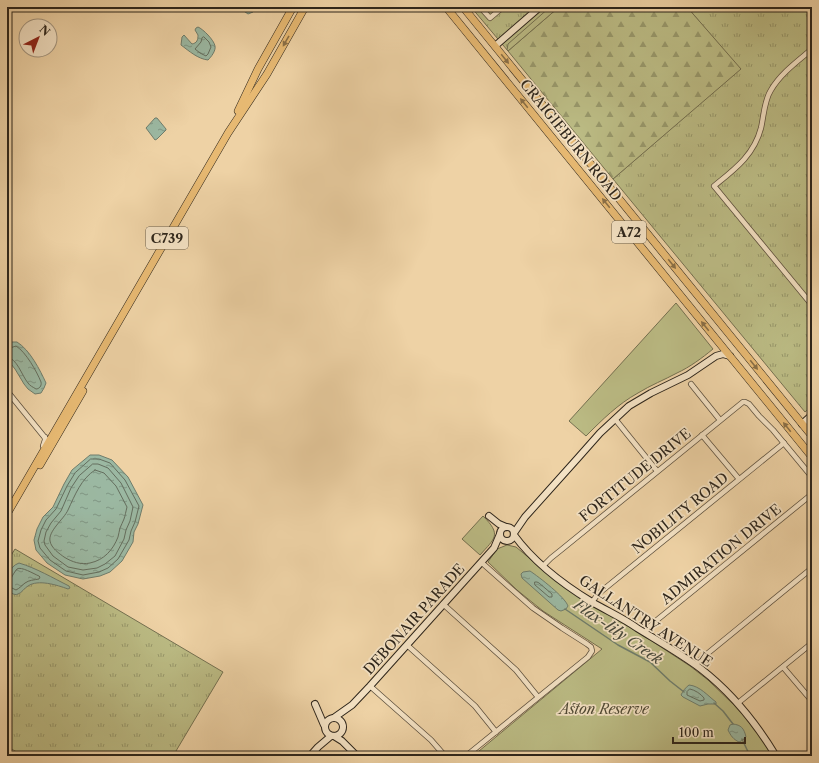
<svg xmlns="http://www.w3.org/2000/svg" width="819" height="763" viewBox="0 0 819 763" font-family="'Libre Caslon Text',serif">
<defs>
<pattern id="grass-tufts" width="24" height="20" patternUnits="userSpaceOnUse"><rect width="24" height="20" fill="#bbbb84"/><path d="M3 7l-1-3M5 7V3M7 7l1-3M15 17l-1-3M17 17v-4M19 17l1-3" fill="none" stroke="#98986b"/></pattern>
<pattern id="forest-firs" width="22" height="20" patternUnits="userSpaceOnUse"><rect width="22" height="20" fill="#bbbb84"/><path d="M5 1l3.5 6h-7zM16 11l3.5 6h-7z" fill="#98986b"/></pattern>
<pattern id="water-ripples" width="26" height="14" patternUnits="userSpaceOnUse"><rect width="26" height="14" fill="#9bb8a2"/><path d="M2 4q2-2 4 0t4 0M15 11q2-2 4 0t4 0" fill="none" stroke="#7f9583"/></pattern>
</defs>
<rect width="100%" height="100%" fill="#eed2a5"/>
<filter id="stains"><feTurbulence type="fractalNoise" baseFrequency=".005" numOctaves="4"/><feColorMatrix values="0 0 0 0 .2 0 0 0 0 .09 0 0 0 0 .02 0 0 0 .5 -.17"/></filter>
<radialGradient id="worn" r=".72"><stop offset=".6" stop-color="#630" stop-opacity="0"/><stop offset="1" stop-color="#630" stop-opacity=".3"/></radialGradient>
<g fill="url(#grass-tufts)" stroke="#747050">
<polygon points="471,7 559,7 508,51"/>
<polygon points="687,7 812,7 812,406 805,412 613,179 740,69"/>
<polygon points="15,549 223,672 173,756 23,756 7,746 7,562"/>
</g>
<polygon fill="url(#forest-firs)" stroke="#747050" points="559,7 687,7 741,69 613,179 508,51"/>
<g fill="#bbbb84" stroke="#747050">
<polygon points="550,7 559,7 508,51 507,50 508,44"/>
<path d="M676,303l37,46c-11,9 -23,18 -36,24 -13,7 -26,12 -39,20 -20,11 -36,27 -52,43l-17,-15z"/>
<path d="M483,516c19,19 12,22 -3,39l-18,-16z"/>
<polygon points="507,545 516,547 563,586 588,603 638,632 690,666 708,680 734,705 758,731 772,756 473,756 602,649 543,611 517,590 488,562 497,549"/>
</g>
<g fill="url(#water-ripples)" stroke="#6f7d6c">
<polygon points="238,7 256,7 253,12 248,14"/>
<path d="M198,27c5,2 16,13 17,19 1,5 -4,11 -7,14 -10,-1 -19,-9 -27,-15l1,-8 2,-2 8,9c5,-1 6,-4 6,-9l-3,-5 1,-2z"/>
<polygon points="155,118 157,118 166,129 166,130 157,139 155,140 146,128"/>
<path d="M12,342h5c13,8 23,28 29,41l-2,5 -3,5 -6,1 -7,-5 -4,-5 -9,-15 -8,-10v-13z"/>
<polygon points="90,455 99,455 112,460 128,477 143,505 138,524 134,532 133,542 122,561 110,572 100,576 83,579 65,575 47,563 36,550 34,540 37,529 43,517 53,507 64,484 72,470"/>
<path d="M19,563c17,5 34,15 50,23l1,2 -2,1c-11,-4 -30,-10 -40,-3 -4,2 -6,7 -10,8 -4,2 -8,-2 -11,-5 0,-10 1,-22 12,-26z"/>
<path d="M530,571c9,6 35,26 38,35l-2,3 -5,2 -3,-1 -36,-32 -1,-4 2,-2z"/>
<path d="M689,685c11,1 19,11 27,17v2h-8l-8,2 -17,-9 -2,-2c2,-4 4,-7 8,-10z"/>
<path d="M733,724c8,1 11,4 13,13l-3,3 -4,2c-6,-3 -8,-6 -11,-12l2,-5z"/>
</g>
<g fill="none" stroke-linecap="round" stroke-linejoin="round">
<g stroke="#646e5e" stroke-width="1">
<polygon points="204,37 209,42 211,47 208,54 206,56 200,53 195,49 201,42 202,38"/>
<path d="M7,349l9,-3c10,6 21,26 25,36 1,4 -2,7 -5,7 -3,-2 -6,-3 -8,-6 -6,-7 -11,-25 -21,-26"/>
<polygon points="91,459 99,459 110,463 125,480 139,506 135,522 131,531 129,540 118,559 108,568 99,572 83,575 66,571 50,560 40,548 38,541 41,530 46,520 56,509 67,486 75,473"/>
<polygon points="93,464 98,464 108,468 121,483 133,507 130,521 126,530 124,539 115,556 105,564 97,568 83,570 68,567 53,556 45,545 44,541 46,532 51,523 61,511 71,488 79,476"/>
<path d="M95,470l9,3 12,13 11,21c-1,4 -2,9 -3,12 -1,3 -3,6 -4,9 -1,3 -1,6 -2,9 -5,13 -14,23 -28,26 -9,2 -18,-1 -26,-6 -4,-3 -13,-9 -14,-16 -2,-10 14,-22 18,-31 7,-15 13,-31 27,-40z"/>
<path d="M7,579l4,-1c2,-3 4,-7 6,-9 4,-3 17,5 22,7l1,1 -1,2c-5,1 -10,1 -14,4 -4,3 -5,5 -9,7l-6,-3h-3"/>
<polygon points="535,582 537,582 539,583 552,594 552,597 549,597 535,585"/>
<path d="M690,689c5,1 11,5 14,9v2l-4,1 -13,-6v-3z"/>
</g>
<g stroke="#6f7d6c" stroke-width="1.5">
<polyline points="565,609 618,645 650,662 670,681 684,692"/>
<polyline points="714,703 723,711 733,724"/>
<polyline points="742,739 750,756"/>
</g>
<g stroke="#5d503e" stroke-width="6">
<g id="street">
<polyline points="480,7 490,18 503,7"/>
<path d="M812,49c-14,12 -31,24 -41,41 -7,11 -7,25 -10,38 -7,27 -26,41 -47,58l98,119"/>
<polyline points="691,384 720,420"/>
<polyline points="7,391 46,439"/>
<polyline points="615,419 657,471"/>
<polyline points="702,435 739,479"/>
<polyline points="43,446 45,440 45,437"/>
<polyline points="543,566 551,558 561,550 743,402 745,402 749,404 759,416 773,430 812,477"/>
<polyline points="592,602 598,594 784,443"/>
<polyline points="443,604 516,670 538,697"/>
<polyline points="645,633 648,628 657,620 812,494"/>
<polyline points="407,645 475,706 496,732"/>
<polyline points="695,665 702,658 812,568"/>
<polyline points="783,667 812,701"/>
<polyline points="370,686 431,740 445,756"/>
<polyline points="738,703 812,643"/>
<polyline points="466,756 588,657 592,651 591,647 587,644 562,628 533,608 481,562"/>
</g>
</g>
<g stroke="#2d251b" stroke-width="8">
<g id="secondary">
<polyline points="495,46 540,7"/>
<polyline points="802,424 812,415"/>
<polyline points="489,516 499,524 506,527"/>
<circle cx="507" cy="534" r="7"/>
<polyline points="514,533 525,517 577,459 600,433 629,406 651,393 688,375 716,356 723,354 730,356"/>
<path d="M514,535c19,26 50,50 78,67 15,9 31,16 45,26 21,13 44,26 64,41 31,24 55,54 75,87"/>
<polyline points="315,704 324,725"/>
<polyline points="335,717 352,705 370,686 494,548 500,534"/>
<circle cx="334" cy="727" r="9"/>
<polyline points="334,736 342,741 357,756"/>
<polyline points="310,756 318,747 331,736"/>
</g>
</g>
<g stroke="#2d251b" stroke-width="8">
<g id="primary">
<polyline points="446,7 812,457"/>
<polyline points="463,7 812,436"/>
<polyline points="238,111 258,69 293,7"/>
<polyline points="40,465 83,391"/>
<polyline points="7,514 228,133 267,74 305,7"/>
</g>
</g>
<use href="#street" stroke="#f4e2c4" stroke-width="4.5"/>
<use href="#secondary" stroke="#f4e2c4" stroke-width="6"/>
<use href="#primary" stroke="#e7b972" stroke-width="7"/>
</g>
<defs><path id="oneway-solid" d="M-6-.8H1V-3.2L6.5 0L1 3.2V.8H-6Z"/></defs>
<g fill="#8a6f46">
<use href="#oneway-solid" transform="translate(286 41) rotate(120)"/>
<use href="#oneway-solid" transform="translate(505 59) rotate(51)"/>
<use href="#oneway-solid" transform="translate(524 103) rotate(-129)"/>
<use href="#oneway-solid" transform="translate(606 203) rotate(-129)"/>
<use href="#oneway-solid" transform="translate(672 264) rotate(51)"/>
<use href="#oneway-solid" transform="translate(705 326) rotate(-129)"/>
<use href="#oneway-solid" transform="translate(754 365) rotate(51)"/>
<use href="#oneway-solid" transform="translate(787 427) rotate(-129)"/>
</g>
<g text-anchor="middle" stroke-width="3.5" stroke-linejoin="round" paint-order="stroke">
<g fill="#f4e2c4" stroke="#695e4e" stroke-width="1">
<rect x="612" y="221" width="34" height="22" rx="3"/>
<rect x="146" y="227" width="42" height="22" rx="3"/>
</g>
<g font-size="13" font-weight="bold" fill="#2d251b">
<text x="629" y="237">A72</text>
<text x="167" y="243">C739</text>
</g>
<g font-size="14" fill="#2d251b" stroke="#f4e2c4">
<text transform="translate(571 140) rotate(51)" y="5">CRAIGIEBURN ROAD</text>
<text transform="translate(635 475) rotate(-39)" y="5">FORTITUDE DRIVE</text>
<text transform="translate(680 513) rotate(-39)" y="5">NOBILITY ROAD</text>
<text transform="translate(721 554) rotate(-39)" y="5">ADMIRATION DRIVE</text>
<text transform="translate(414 619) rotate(-48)" y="5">DEBONAIR PARADE</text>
<text transform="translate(646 621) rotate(33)" y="5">GALLANTRY AVENUE</text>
</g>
<g font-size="14" font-style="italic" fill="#504a35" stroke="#f4e2c4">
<text x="604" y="714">Aston Reserve</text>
</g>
<g font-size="15" font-style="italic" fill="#484a3d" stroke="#f4e2c4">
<text transform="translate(618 632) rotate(34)" y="5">Flax-lily Creek</text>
</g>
</g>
<rect width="819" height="763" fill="none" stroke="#eed2a5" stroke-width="24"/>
<rect x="8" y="8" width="803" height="747" fill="none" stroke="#2d251b" stroke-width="2"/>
<rect x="12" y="12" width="795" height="739" fill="none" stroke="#2d251b"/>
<g transform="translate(38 38) rotate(42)"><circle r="19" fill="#f4e2c4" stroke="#a49680"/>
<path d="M0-3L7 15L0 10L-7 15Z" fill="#8f2418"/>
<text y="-6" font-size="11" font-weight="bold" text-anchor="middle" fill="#2d251b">N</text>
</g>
<path d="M673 737v6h72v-6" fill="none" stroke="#2d251b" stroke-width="2"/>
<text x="679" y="737" font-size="12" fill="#2d251b" stroke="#f4e2c4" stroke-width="3" paint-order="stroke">100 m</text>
<rect width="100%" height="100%" filter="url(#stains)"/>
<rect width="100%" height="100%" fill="url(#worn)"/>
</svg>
